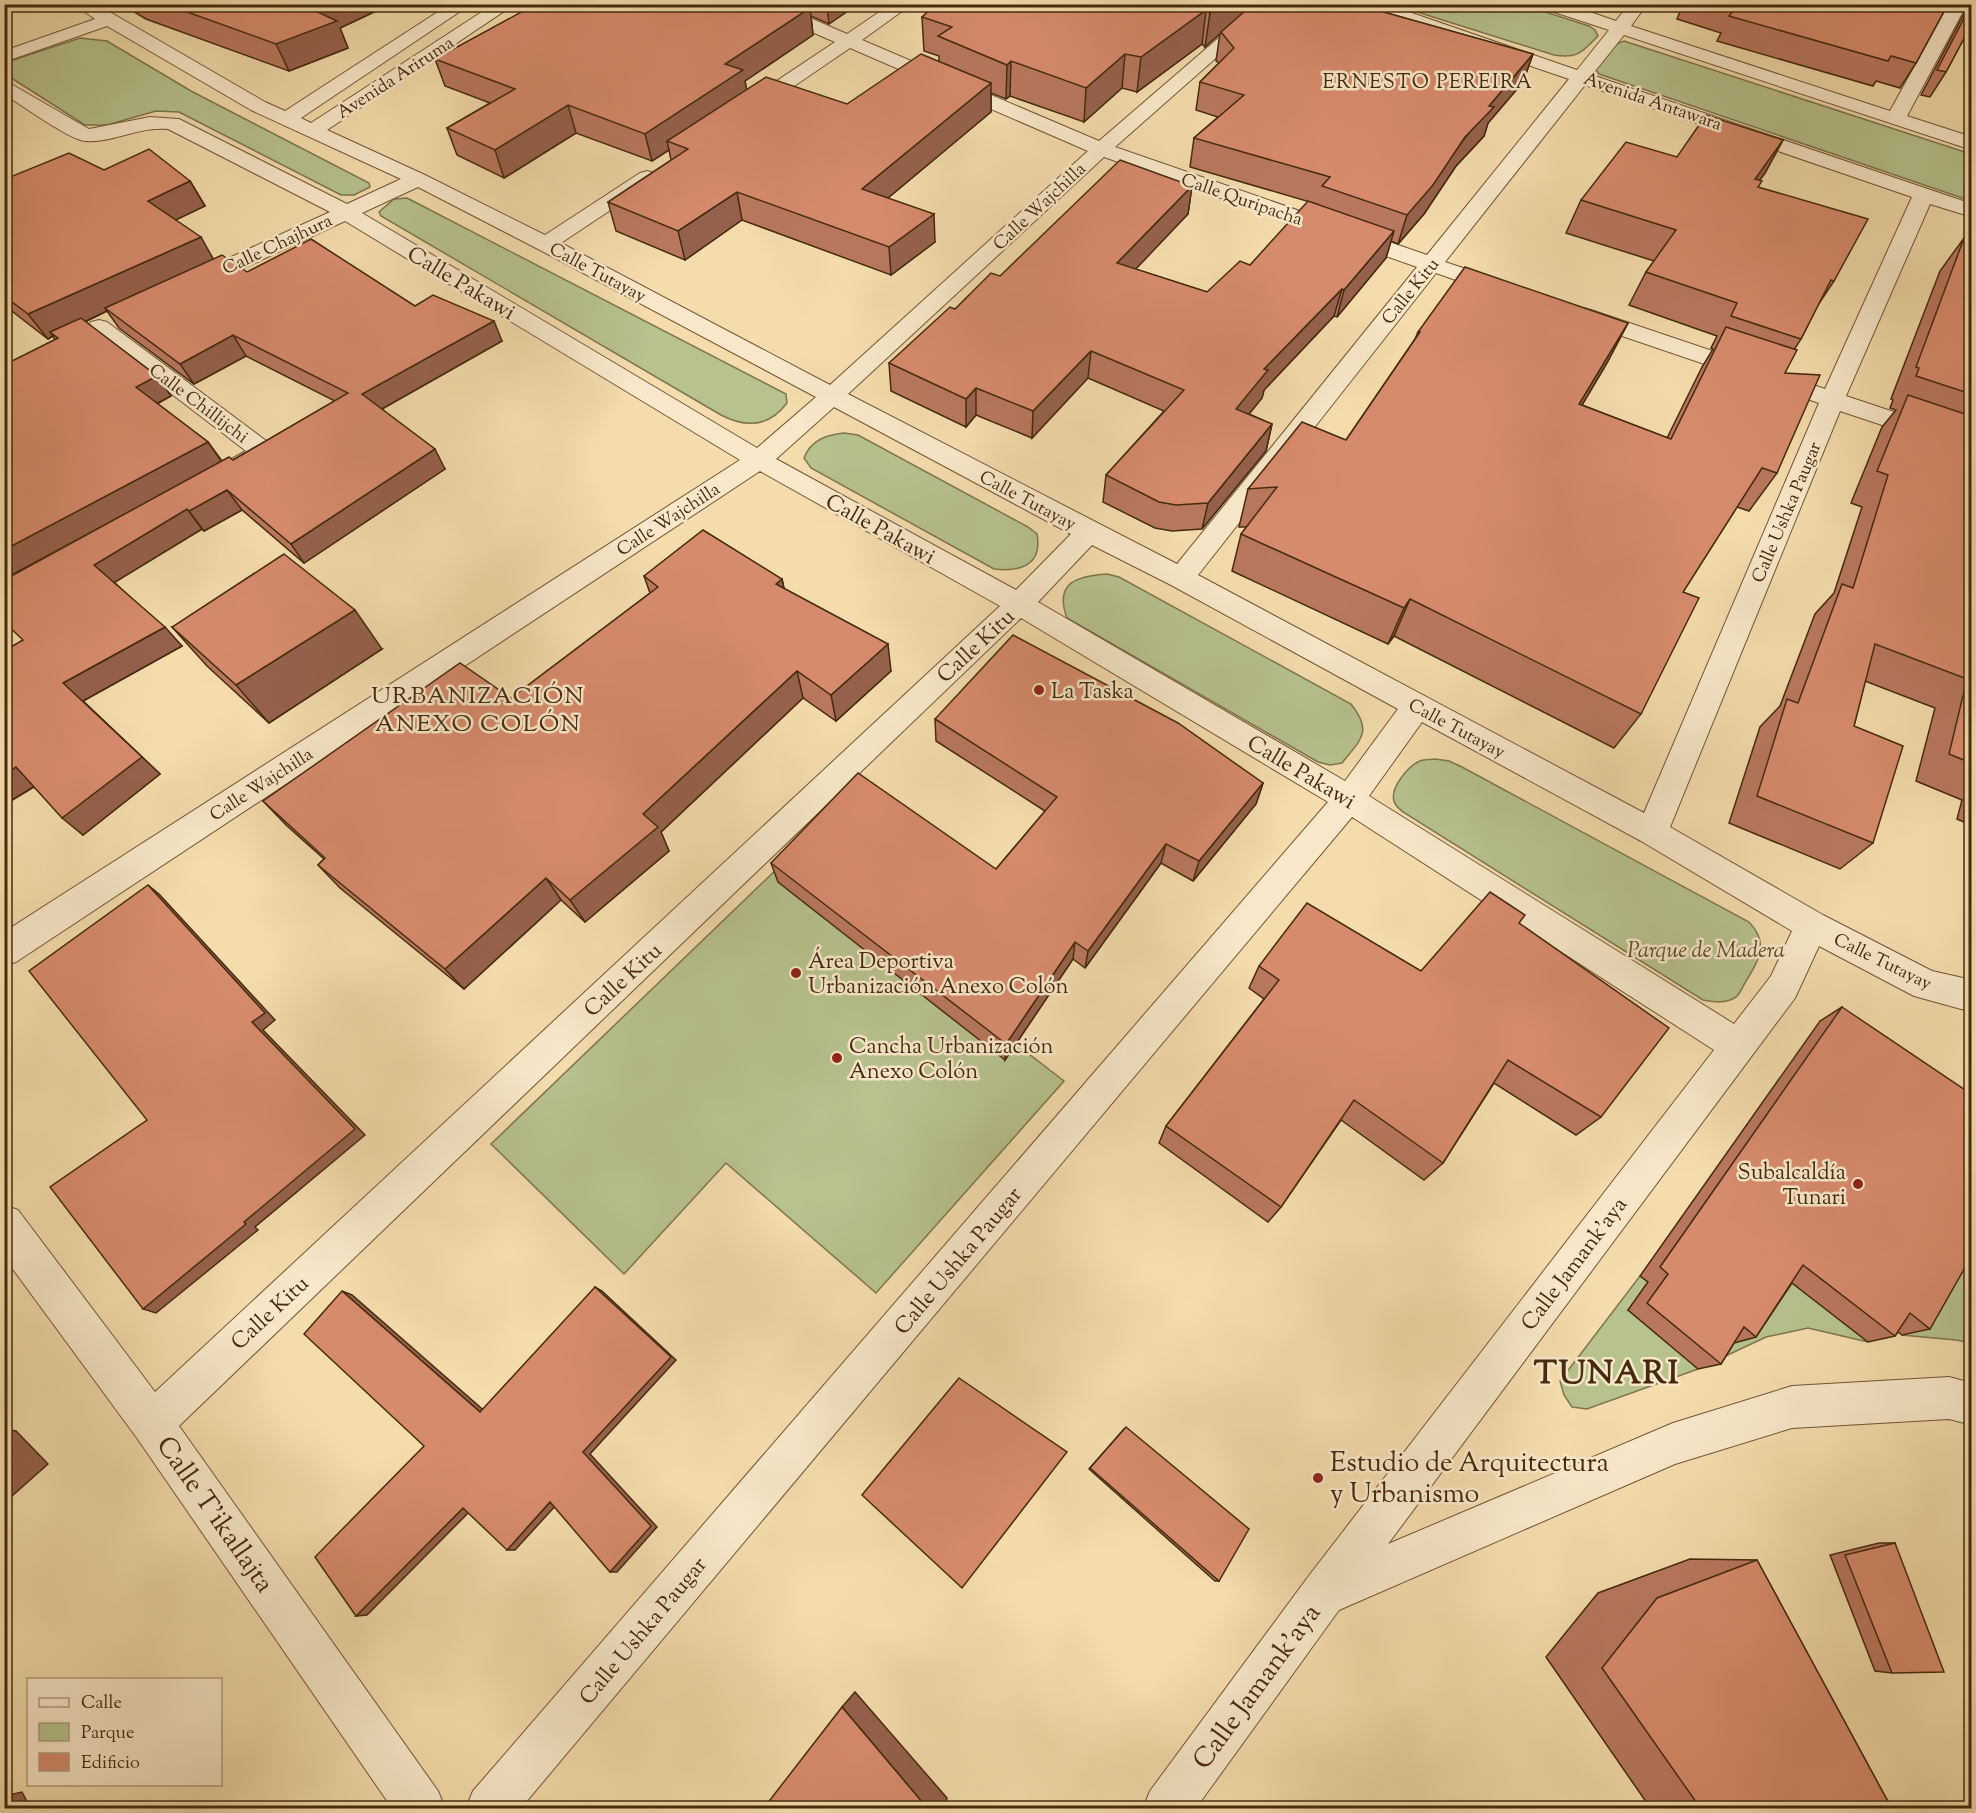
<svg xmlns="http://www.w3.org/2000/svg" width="1976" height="1813" viewBox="0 0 1976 1813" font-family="'Sorts Mill Goudy',serif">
<rect width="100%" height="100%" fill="#f4dcac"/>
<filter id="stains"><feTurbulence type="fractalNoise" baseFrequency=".00333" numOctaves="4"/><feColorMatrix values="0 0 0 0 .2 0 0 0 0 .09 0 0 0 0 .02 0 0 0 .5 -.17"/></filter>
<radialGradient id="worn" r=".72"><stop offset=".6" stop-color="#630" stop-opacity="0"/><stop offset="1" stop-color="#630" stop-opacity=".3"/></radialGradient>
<g fill="#b7c28d" stroke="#7e764e" stroke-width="1.5">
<path d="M1395,5h129l65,21 6,4 3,6c-16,16 -20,23 -44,19z"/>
<polygon points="80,38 107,41 191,91 369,183 370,187 354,195 341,195 179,112 156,111 107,125 85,125 5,74 5,63 7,62"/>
<polygon points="1624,41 1971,154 1971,201 1599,74 1595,69 1616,44"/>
<path d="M407,198l379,196 1,9c-18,24 -41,25 -66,12l-340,-199 -2,-4 15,-13z"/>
<path d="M844,433l14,2 170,92 9,7c6,32 -18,38 -43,35l-183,-101 -7,-10c7,-18 22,-23 40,-25z"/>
<path d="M1107,574l12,3 232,127c22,28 10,35 -9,59l-12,2 -12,-3 -251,-144c-13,-35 9,-42 40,-44z"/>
<path d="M1435,759l14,2 13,6 287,155c20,21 11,37 -3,59 -3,5 -6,13 -10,16 -11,7 -21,5 -33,3l-300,-188c-3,-3 -8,-6 -9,-11 -4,-13 14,-35 26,-40 4,-2 10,-1 15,-2z"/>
<polygon points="782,864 1064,1081 876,1293 726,1163 624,1274 491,1144"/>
<polygon points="1957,1241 1971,1252 1971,1343 1956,1340 1902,1335"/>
<polygon points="1779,1273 1868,1342 1808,1328 1766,1337 1698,1369 1587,1409 1572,1407 1564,1395 1560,1381 1640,1276 1648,1282 1628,1310"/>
</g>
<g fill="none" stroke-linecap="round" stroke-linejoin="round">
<g stroke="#715636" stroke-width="2">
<g id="street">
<path d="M74,4h22l169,98 20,9 165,-107h21l-170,114 10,5 183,-119h21l-188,126 98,45 120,60 95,-62 7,-2 7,2 3,4 -3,4 -93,62 269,142 258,-234 -238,-103 -94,64h-14l-3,-4 3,-4 93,-62 -79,-34 -2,-4h24l69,30 44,-30h21l-50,36 237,101 159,-137h19l-162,143 312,108 142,-176 -208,-71 -2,-4h27l191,66 32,-40 -67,-22 -2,-4h27l49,17 13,-17h18l-16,22 259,85 59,-107h18l-60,112 65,21v13l-348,-115 -32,40 380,129v13l-42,-13 -84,192 126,42v17l-132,-44 -170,416 153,88 109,56 40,9v32l-58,-16 -95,-50 -24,52 -407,546 285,-121 119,-37 157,-9 23,6v42l-23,-6 -157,9 -117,36 -336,146 -143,198h-53l7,-17 158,-214 406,-527 -362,-233 -831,991h-55l7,-17 855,-989 -307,-184 -842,808 259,365 7,17h-53l-255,-370 -133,-181v-52l14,5 137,182 845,-786 -240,-135 -744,491 -12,4v-34l736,-472 -395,-239 -144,67 -8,2 -8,-2 -3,-5 3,-5 145,-66 -162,-83c-29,-3 -55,14 -83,12 -15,-1 -65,-37 -81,-47v-14l85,49 61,-12 29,2 168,85 54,-25 -150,-69 -144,-84 -103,36v-11l91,-32zM1585,85l327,112 -87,192 -234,-79 -8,-2 -8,2 -3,5 3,5 244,83 -175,410 -446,-238 238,-302 59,21 8,2 8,-2 3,-5 -3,-5 -66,-22zM1104,157l313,110 -240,297 -329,-170zM418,187l120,62 278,148 -59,51 -395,-235zM834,407l237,127 -55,56 -240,-131zM1092,545l79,40 227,124 -53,72 -307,-179zM1422,722l219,119 151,90 -21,45 -37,48 -365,-228z"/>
<path d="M99,320l8,2 166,124 4,6c-9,14 -35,26 -51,22l-4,-6 4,-6 20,-11 -155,-119 -4,-5 4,-5z"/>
</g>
</g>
<use href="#street" fill="#f8e8c9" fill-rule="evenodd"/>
</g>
<g fill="#b9785e" stroke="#452a0f" stroke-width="1.5" fill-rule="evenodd">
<polygon points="121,4 391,4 340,28 348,48 289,71 146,19"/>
<polygon points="521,4 858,4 829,24 811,16 813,35 745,81 746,89 847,104 939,61 939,56 924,51 922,17 1355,4 1533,54 1523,82 1488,123 1484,136 1456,166 1424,214 1398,244 1391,241 1386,258 1337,317 1334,316 1264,390 1262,398 1249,414 1272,424 1266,451 1202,529 1172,531 1155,528 1103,502 1106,475 1164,411 1088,378 1032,438 976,415 966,427 891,391 889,363 955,309 1000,276 1192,186 1188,214 1135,269 1207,292 1250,265 1317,204 1190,167 1194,138 1218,117 1196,110 1200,82 1219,63 1216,61 1220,33 1205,47 1202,44 1137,92 1122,88 1084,122 1010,96 1006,99 991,93 991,112 888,198 935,242 891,275 742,220 685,260 616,231 608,202 671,160 669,150 652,161 576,133 504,178 457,155 447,128 490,103 445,86 435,59 530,8"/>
<polygon points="1683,4 1948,4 1916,63 1900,88 1876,81 1873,86 1717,41 1721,33 1677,19"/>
<polygon points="1969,4 1971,4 1971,27 1970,27 1946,72 1930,97 1921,95"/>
<polygon points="1971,99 1971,110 1969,109"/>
<polygon points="1783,140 1765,173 1759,181 1758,187 1834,281 1818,305 1801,339 1794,350 1785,373 1777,473 1749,511 1737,507 1683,592 1641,714 1614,748 1394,636 1388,644 1232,571 1241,534 1247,527 1239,527 1248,489 1346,440 1415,339 1418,332 1628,323 1607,363 1582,405 1667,438 1702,367 1713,349 1711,348 1717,336 1629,305 1646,272 1654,261 1566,233 1581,200 1677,157"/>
<path d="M104,170l86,11 15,25 -30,14 38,39 34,13 168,34 87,35 -120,68 63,60 -141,94 -62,-53 -38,21 -2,-2 -88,53 68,64 -99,55 77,73 -77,61 -49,-48 -30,18 19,-165 191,-174 -159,-126 -2,-4 -5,3 -44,-34v-130l4,3zM107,311l12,17 75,56 52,-28 89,45 -102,59 -11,1 -14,-19 -51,-38 14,-8 -14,-20 -72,-54z"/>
<polygon points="1964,238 1971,240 1971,825 1957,819 1962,800 1916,781 1935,708 1865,681 1854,726 1873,843 1840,869 1729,823 1760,727 1780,706 1815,614 1834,593 1862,507 1851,503 1882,427 1896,410 1890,408 1893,400 1891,399 1940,271"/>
<polygon points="644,576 782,579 784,589 891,671 836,721 803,698 661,832 669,851 585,922 561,900 464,989 340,888 318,865 324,859 287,826 263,801 511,698 650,593"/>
<polygon points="172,627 382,649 269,723 207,666"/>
<polygon points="935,719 1263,783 1256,804 1193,881 1161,863 1085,968 1073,959 1005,1060 778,882 771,863 996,869 1045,811 936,741"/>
<polygon points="1519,923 1601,1117 1576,1135 1494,1083 1443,1163 1424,1180 1341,1120 1281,1207 1268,1222 1159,1143 1166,1126 1264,999 1249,988 1259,966 1421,971"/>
<polygon points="1842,1007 1930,1329 1902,1335 1898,1332 1895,1336 1868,1342 1792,1283 1756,1337 1734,1343 1721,1364 1698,1369 1628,1310 1648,1282 1640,1276 1820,1021"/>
<polygon points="1124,1429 1219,1581 1215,1581 1089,1469"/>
<polygon points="1879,1543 1895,1543 1892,1673 1875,1671 1830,1555"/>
<polygon points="1690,1559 1757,1560 1892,1809 1651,1809 1546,1657 1598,1593"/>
</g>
<g fill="#96614c" stroke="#452a0f" stroke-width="1.5">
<polygon points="321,4 391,4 340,28 348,48 289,71 276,44 311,9"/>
<polygon points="827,4 858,4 829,24"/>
<polygon points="1220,4 1254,4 1205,47 1210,13"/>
<polygon points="810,8 813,35 745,81 748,97 667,141 669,150 652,161 645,134 725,64"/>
<polygon points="1206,10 1202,44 1137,92 1141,57"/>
<polygon points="1125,54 1122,88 1084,122 1086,88"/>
<polygon points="1533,54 1523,82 1488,123 1484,136 1456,166 1424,214 1398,244 1407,215 1489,106"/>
<polygon points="1011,61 1010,96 1006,99 1007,65"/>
<polygon points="991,83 991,112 864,218 862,189"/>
<polygon points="568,105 576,133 504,178 495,150"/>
<polygon points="1783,140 1765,173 1736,212 1755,179"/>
<polygon points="190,181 205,206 163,226 148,201"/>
<polygon points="1192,186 1188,214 1115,291 1117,263"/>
<polygon points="737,192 742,220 685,260 678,231"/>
<polygon points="934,214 935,242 891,275 889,247"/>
<polygon points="1394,231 1386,258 1337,317 1344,290"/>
<polygon points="201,237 215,262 105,308 107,311 54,336 50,332 53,336 48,339 28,314"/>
<polygon points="1342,289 1334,316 1264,390 1262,398 1231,436 1236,409 1264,369"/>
<polygon points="494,321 502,341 373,414 362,394"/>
<polygon points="1628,323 1607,363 1559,444 1579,404"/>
<polygon points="233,335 246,356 194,384 180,364"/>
<polygon points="1091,351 1088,378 1032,438 1033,411"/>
<polygon points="157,376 171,396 150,407 136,387"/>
<polygon points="976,388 976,415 966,427 966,399"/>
<polygon points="1272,424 1266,451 1202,529 1208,503"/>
<polygon points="208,442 222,462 4,579 4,550"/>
<polygon points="435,449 445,469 304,563 291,544"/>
<polygon points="227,490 242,510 204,531 189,511"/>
<polygon points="187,509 202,529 112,584 94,565"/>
<polygon points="782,579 788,607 776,584"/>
<polygon points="1410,599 1394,636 1388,644 1404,608"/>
<polygon points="355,610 382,649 269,723 236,685"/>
<polygon points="165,627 182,646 83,701 160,774 83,835 62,818 63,683"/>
<polygon points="888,644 891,671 836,721 831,695"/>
<polygon points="797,671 803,698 661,832 669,851 585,922 570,900 643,814"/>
<polygon points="16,767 38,784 4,805 4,775"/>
<polygon points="1263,783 1256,804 1193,881 1199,861"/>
<polygon points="1166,844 1161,863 1085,968 1088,951"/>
<polygon points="546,878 561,900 464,989 445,969"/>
<polygon points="148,885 159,894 275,1020 263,1030 365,1135 255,1227 258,1230 156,1313 143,1309 244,1222 252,1022"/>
<polygon points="1075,942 1073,959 1005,1060 1006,1044"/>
<polygon points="595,1287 602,1291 676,1360 590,1454 657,1527 617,1572 610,1572 583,1452"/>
<polygon points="342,1291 352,1295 488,1414 480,1412"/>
<polygon points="4,1429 16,1431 48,1464 4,1503"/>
<polygon points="550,1502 558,1503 515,1550 507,1550"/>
<polygon points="463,1508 472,1509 367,1615 356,1616"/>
<polygon points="855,1692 947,1798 945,1809 928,1809 842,1707"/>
<polygon points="22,1792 31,1809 4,1809 4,1796"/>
</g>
<g fill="#d78b6d" stroke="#452a0f" stroke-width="1.5">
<polygon points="165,4 321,4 311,9 337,21 276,44"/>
<polygon points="536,4 801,4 810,8 725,64 743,70 645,134 568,105 495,150 447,128 515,89 435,59"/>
<polygon points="936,4 1220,4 1210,13 1206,10 1141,57 1125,54 1086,88 1011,61 1007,65 938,36 952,27 922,17"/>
<polygon points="1253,4 1355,4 1533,54 1489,106 1494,107 1465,137 1433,185 1407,215 1322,186 1330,177 1194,138 1244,95 1200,82 1234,48 1221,32"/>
<polygon points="1721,4 1948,4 1916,63 1891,56 1888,61 1729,16 1735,9"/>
<polygon points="1971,5 1971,25 1946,72 1937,70"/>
<polygon points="921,54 991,83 862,189 934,214 889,247 737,192 678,231 608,202 688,149 667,141 766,77 847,104"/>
<polygon points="1706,115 1783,140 1755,179 1762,181 1758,187 1868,219 1834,281 1831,280 1801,339 1731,316 1737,303 1646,272 1676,230 1581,200 1626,142 1677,157"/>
<polygon points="149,149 190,181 148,201 201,237 28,314 4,296 4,175 8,178 69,153 104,170"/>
<polygon points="1120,160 1192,186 1117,263 1207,292 1240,261 1250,265 1308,201 1394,231 1344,290 1342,289 1264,369 1268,370 1236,409 1272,424 1208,503 1176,505 1159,502 1106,475 1184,390 1091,351 1033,411 976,388 966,399 889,363 950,307 955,309 991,273 1000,276"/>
<polygon points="1964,238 1971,240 1971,394 1916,376 1919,368 1916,367"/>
<polygon points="311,239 415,306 433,295 494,321 362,394 435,449 291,544 227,490 189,511 187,509 94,565 165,627 63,683 142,757 62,818 16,767 4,775 4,651 23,640 4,622 4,580 229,457 233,460 348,393 233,335 180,364 105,308 222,255 247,272"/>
<polygon points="1465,267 1628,323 1579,404 1671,439 1726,327 1797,350 1785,373 1820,375 1777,473 1762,468 1683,592 1699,598 1641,714 1410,599 1404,608 1241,534 1277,487 1248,489 1302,422 1346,440 1420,332 1418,332"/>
<polygon points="81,318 157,376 136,387 208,442 4,550 4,365 58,338 50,332"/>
<polygon points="1908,395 1971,416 1971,763 1949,754 1967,679 1875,644 1854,726 1903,746 1873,843 1757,796 1787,699 1798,703 1842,584 1853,588 1888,475 1877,471"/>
<polygon points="703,530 782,579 776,584 888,644 831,695 797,671 643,814 658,827 570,900 546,878 445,969 318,865 325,858 263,801 460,663 511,698 658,587 644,576"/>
<polygon points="284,554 355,610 236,685 172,627"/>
<polygon points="1013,635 1178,723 1263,783 1199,861 1166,844 1088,951 1075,942 1006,1044 771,863 858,773 996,869 1057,797 935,719"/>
<polygon points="148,885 265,1013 252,1022 355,1129 244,1222 246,1224 143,1309 50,1187 147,1120 29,971"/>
<polygon points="1490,892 1525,915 1519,923 1669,1028 1601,1117 1508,1060 1443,1163 1354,1100 1281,1207 1166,1126 1279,980 1259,966 1307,903 1421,971"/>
<polygon points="1842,1007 1971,1094 1971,1257 1930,1329 1910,1313 1895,1336 1803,1265 1756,1337 1744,1327 1721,1364 1647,1303 1668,1274 1660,1267"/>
<polygon points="595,1287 671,1357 583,1452 651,1526 610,1572 550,1502 507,1550 463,1508 356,1616 315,1557 424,1446 304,1334 342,1291 480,1412"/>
<polygon points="959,1378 1067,1452 962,1588 862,1495"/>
<polygon points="1126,1427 1249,1529 1219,1581 1090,1468"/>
<polygon points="1895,1543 1944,1672 1892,1673 1845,1555"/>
<polygon points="1757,1560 1892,1809 1701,1809 1602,1668 1657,1598"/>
<polygon points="842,1707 928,1809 763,1809"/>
</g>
<g fill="#8f2418" stroke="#f8e8c9" stroke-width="2">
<circle cx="1039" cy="690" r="6"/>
<circle cx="796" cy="973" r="6"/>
<circle cx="837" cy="1058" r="6"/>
<circle cx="1858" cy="1184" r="6"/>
<circle cx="1318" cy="1478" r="6"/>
</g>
<g text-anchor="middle" stroke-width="5" stroke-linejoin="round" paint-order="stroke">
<g font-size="18" fill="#452a0f" stroke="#f8e8c9">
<text transform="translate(395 77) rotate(-33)" y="6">Avenida Ariruma</text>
<text transform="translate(1653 101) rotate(19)" y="6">Avenida Antawara</text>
<text transform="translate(1242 199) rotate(19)" y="6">Calle Quripacha</text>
<text transform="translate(1039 206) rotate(-43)" y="6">Calle Wajchilla</text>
<text transform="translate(277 244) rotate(-25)" y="6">Calle Chajhura</text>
<text transform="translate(598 272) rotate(28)" y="6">Calle Tutayay</text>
<text transform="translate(1410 291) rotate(-51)" y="6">Calle Kitu</text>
<text transform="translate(199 403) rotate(37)" y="6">Calle Chillijchi</text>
<text transform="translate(1028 500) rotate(28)" y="6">Calle Tutayay</text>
<text transform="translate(1786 512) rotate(-67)" y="6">Calle Ushka Paugar</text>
<text transform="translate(668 519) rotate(-33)" y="6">Calle Wajchilla</text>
<text transform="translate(1457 728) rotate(28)" y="6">Calle Tutayay</text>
<text transform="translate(261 784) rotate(-33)" y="6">Calle Wajchilla</text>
<text transform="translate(1883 961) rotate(26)" y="6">Calle Tutayay</text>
</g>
<g font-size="20" letter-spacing="1.5" fill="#452a0f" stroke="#f8e8c9">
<text x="1428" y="88">ERNESTO PEREIRA</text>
</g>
<g font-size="22" fill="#452a0f" stroke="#f8e8c9">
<text transform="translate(462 282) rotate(31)" y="8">Calle Pakawi</text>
<text transform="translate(881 528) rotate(29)" y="8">Calle Pakawi</text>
<text transform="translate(975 645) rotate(-43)" y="8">Calle Kitu</text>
<text transform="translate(1302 771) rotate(31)" y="8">Calle Pakawi</text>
<text transform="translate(622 979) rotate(-43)" y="8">Calle Kitu</text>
<text transform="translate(957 1260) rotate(-50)" y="8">Calle Ushka Paugar</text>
<text transform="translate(1573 1263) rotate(-53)" y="8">Calle Jamank'aya</text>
<text transform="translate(269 1312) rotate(-43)" y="8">Calle Kitu</text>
<text transform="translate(642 1630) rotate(-50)" y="8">Calle Ushka Paugar</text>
</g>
<g font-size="22" fill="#452a0f" stroke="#f8e8c9" text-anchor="start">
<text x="1051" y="698">La Taska</text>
<text x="808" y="968">Área Deportiva<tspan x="808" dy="25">Urbanización Anexo Colón</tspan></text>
<text x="849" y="1053">Cancha Urbanización<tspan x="849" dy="25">Anexo Colón</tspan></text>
<text x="1846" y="1179" text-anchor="end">Subalcaldía<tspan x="1846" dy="25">Tunari</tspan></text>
</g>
<g font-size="22" font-style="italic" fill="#5c4828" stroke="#f8e8c9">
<text x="1706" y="957">Parque de Madera</text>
</g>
<g font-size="24" letter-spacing="1.5" fill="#452a0f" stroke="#f8e8c9">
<text x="478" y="703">URBANIZACIÓN<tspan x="478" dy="28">ANEXO COLÓN</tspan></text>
</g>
<g font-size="27" fill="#452a0f" stroke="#f8e8c9" text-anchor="start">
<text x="1330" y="1471">Estudio de Arquitectura<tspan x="1330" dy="31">y Urbanismo</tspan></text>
</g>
<g font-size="27" fill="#452a0f" stroke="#f8e8c9">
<text transform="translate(216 1514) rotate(55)" y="9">Calle T'ikallajta</text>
<text transform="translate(1256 1686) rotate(-54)" y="9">Calle Jamank'aya</text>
</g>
<g font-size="33" font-weight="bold" letter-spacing="1.5" fill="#452a0f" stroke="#f8e8c9">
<text x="1607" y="1383">TUNARI</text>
</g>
</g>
<rect width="1976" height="1813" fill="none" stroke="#f4dcac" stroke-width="24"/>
<rect x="6" y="6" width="1964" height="1801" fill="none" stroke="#452a0f" stroke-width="3"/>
<rect x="12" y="12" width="1952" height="1789" fill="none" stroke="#452a0f" stroke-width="1.5"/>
<rect x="27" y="1678" width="195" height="108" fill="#f8e8c9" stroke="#b09c7f" stroke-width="1.5"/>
<rect x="39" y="1698" width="30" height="9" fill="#f8e8c9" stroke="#b09c7f" stroke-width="1.5"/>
<text x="81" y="1708" font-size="18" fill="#452a0f">Calle</text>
<rect x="39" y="1723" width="30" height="18" fill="#b7c28d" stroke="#b09c7f" stroke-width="1.5"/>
<text x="81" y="1738" font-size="18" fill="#452a0f">Parque</text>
<rect x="39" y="1753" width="30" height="18" fill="#d78b6d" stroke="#b09c7f" stroke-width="1.5"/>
<text x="81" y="1768" font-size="18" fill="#452a0f">Edificio</text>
<rect width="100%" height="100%" filter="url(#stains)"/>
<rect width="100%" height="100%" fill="url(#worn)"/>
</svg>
